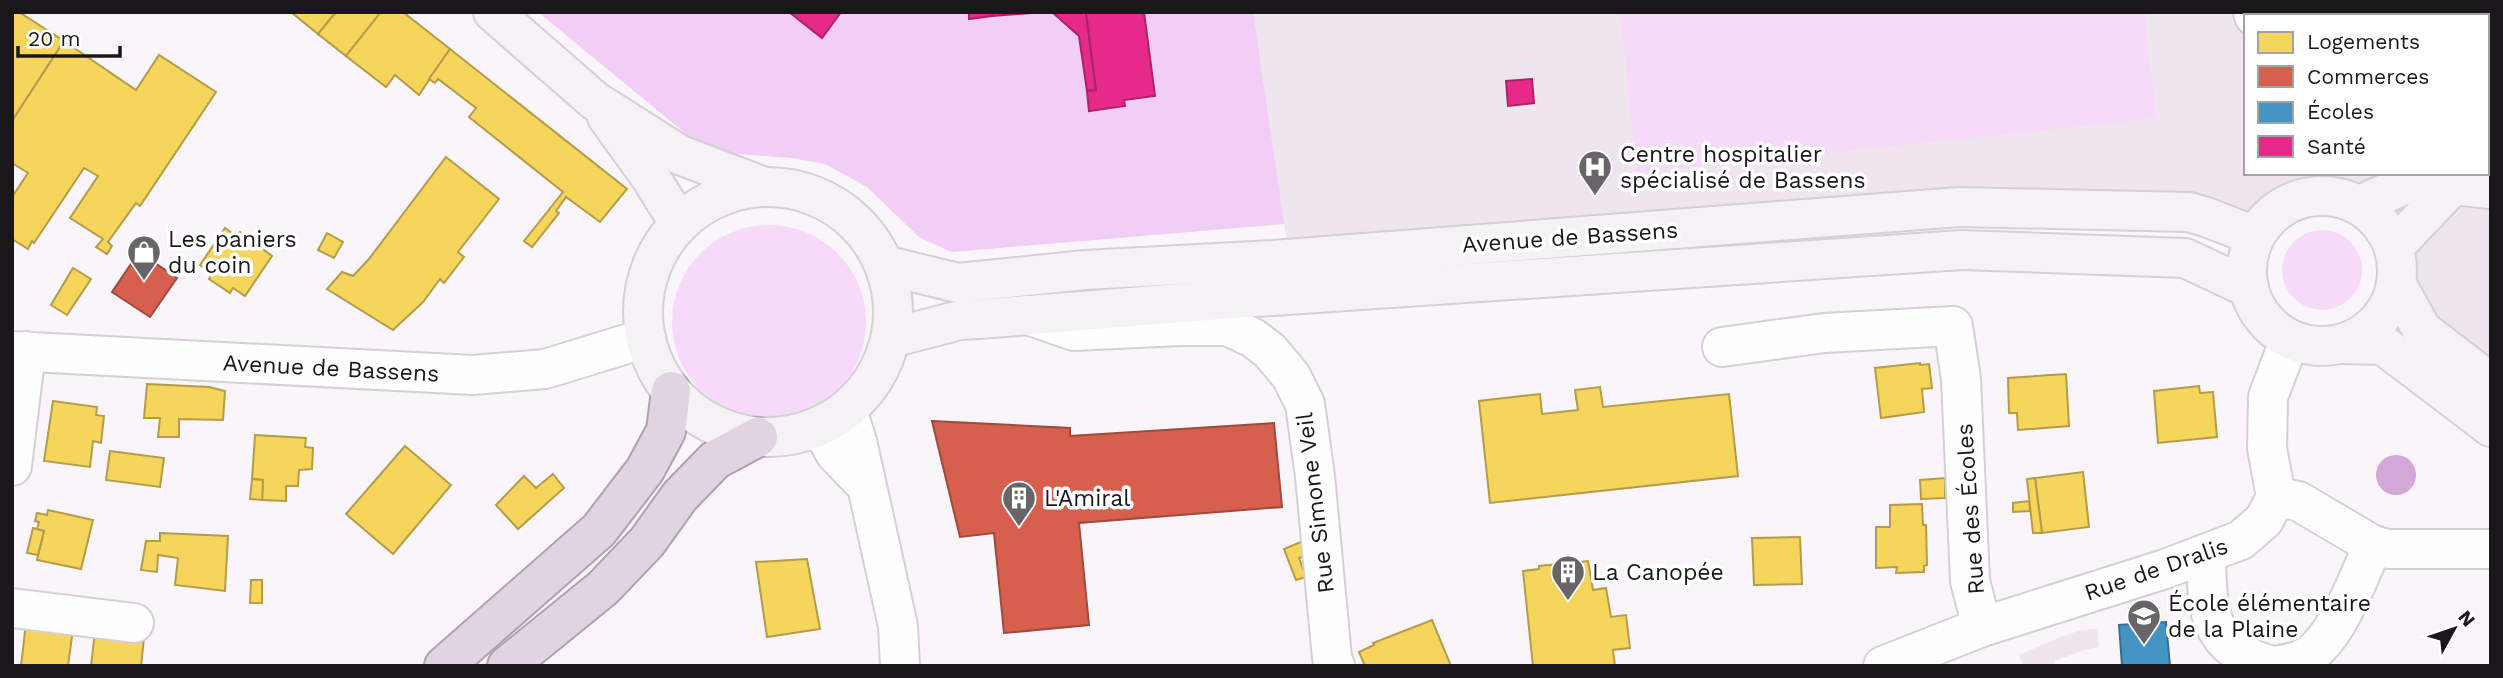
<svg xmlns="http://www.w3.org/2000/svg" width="2503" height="678" viewBox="0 0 2503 678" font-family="'Work Sans',sans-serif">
<rect width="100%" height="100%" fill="#faf5fa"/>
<g fill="#eee5ee" fill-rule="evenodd">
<path d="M651,12h1840v371l-69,-53 -24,-63 -4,-20 -12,-23 -22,-19 -25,-9 -18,-1 -15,3 -20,8 -16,14 -11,16 -49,-19 -917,34 -5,-27 -333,28zM2246,16h241v157h-241z"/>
<polygon points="2097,629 2099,647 2084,650 2055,661 2054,666 2023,666 2019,655 2063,636 2079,631"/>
</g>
<g fill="#f7daf9">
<polygon points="1620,12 2144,12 2156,118 1637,173"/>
<circle cx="769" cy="322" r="97"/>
<circle cx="2322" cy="270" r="40"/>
</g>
<polygon fill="#f2cdf5" points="538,12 1253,12 1284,224 951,252 919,237 867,187 825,164 792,158 708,152"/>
<circle fill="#d3a7d6" cx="2396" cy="475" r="20"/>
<g fill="#f6d55c" stroke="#b49c48" stroke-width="2">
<polygon points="12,12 19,12 64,41 12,121"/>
<polygon points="291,12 336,12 318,34"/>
<polygon points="336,12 381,12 346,56 318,34"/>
<polygon points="381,12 403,12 450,49 419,95 395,75 386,87 346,56"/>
<polygon points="64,41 136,90 159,55 216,92 140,206 136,203 108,242 112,246 107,254 96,247 103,239 70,218 98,176 84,168 34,243 32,241 28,249 12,239 12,197 28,173 12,163 12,121"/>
<polygon points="450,49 627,189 600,222 566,197 556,211 559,213 532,247 524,241 563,192 469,117 476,108 438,79 435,83 429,79"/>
<polygon points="446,157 499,199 458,252 464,257 444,283 440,279 423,302 393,330 327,289 342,272 353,276 369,259"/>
<polygon points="225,228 236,236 240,232 272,256 245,296 233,288 230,293 209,279 212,274 200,265"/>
<polygon points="327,233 343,242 334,258 318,250"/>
<polygon points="73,268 91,279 67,315 51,305"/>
<polygon points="1920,363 1920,365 1929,364 1932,388 1922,389 1924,412 1881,418 1875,368"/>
<polygon points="2066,374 2069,426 2018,430 2017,413 2009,413 2008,378"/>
<polygon points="147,384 209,387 225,391 223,420 179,419 179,437 158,437 160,418 144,418"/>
<polygon points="2199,386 2200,393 2213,392 2217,437 2158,443 2154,391"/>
<polygon points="1600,387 1603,407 1729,394 1738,476 1490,503 1479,401 1540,394 1542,414 1578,410 1575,390"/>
<polygon points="53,401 97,407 96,415 104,416 101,443 93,441 90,467 44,461"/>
<polygon points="255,435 306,438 305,447 313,448 312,469 299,470 298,486 286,486 286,501 262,500 263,480 252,479"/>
<polygon points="405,446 451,485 393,554 346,514"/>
<polygon points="110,451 164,458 160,487 106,480"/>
<polygon points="2083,472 2089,527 2042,533 2035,478"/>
<polygon points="553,474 564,488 518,529 496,505 524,476 536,488"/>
<polygon points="1945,478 1945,498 1921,499 1920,480"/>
<polygon points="2035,478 2042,533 2033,533 2027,479"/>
<polygon points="252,479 263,480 262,500 250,499"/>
<polygon points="2029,501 2030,511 2013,512 2013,503"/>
<polygon points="1922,504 1923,525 1926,525 1927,565 1924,566 1924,572 1896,573 1897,567 1876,568 1876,527 1890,527 1890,505"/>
<polygon points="48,510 93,520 81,569 37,560 44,531 37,529 39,522 35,521 37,513 47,515"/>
<polygon points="33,528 44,531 38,555 27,553"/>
<polygon points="160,533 228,536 225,591 175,585 178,558 158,555 157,572 141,570 146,541 160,541"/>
<polygon points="1800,537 1802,584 1754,585 1752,538"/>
<polygon points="1303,541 1309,555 1299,558 1306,577 1296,580 1284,549"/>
<polygon points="807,559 820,629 767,637 756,562"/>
<polygon points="1588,561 1593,590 1606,588 1611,617 1626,615 1630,648 1613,650 1615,666 1533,666 1523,571 1539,569 1539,566"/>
<polygon points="251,580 262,580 262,603 250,603"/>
<polygon points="1432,620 1451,666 1365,666 1359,652 1374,645 1373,643"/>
<polygon points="26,623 73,629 68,666 21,666"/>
<polygon points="95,632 144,638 141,666 91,666"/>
</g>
<g fill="#d6604d" stroke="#9e4a3e" stroke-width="2">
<polygon points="139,252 177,278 150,317 112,292"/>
<polygon points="932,421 1070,428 1070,436 1274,423 1282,507 1079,523 1089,625 1004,633 994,533 960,537"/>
</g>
<polygon fill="#4393c3" stroke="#376e90" stroke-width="2" points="2166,622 2170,666 2122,666 2119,625"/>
<g fill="#e7298a" stroke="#aa2468" stroke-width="2">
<polygon points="789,12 841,12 822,38"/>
<polygon points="969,12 992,12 993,16 969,19"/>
<polygon points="992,12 1043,12 993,16"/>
<polygon points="1052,12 1086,12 1096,90 1087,91 1079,36"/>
<polygon points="1086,12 1144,12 1155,96 1124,100 1125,106 1089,111 1087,91 1096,90"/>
<polygon points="1532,79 1534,103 1508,106 1506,81"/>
</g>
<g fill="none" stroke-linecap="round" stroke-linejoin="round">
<g stroke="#d4d1d4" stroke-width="42">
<g id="street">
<polyline points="2253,12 2254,16"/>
<polyline points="1028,315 1074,331 1180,326 1228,326 1253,338 1270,351 1291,376 1305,404 1315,476 1332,658 1335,666"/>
<polyline points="1722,347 1824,333 1953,326 1961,379 1970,581 1982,627"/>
<polyline points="12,351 473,375 545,369 646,338"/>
<polyline points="847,410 857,441 898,626 900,666"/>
<polyline points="820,426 835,453 861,480"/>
<polyline points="12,466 26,351"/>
<polyline points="2276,497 2298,501 2373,545 2388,549 2491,549"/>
<path d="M2206,554c1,60 2,95 67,112"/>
<polyline points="12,608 134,623"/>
<polyline points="1883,666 1982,627 2165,569 2241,540 2264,520 2276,497 2267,448 2268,397 2290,339"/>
<path d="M2276,666c8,-2 18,-3 26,-7 33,-14 57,-83 71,-114"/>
</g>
</g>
<g stroke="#d4d1d4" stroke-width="42">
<g id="secondary">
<polyline points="493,12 595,101 680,155 762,186"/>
<polyline points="607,117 649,175 679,223"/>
<circle cx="768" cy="312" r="125"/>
<circle cx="2322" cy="271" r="75"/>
<polyline points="2360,205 2413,181 2491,189"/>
<polyline points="2394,247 2452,186"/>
<polyline points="884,265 958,283 1085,270 1273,260 1959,207 2189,212 2206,217 2255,236"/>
<polyline points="2397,285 2422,330 2491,383"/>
<polyline points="891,338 960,320 979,319 1257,297 1962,250 2185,258 2249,288"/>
<polyline points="2342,344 2383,345 2491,427"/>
</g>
</g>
<g stroke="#afa2b0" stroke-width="42">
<g id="highway">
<polyline points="444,666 599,530 645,470 666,431 671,391"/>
<polyline points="507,666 603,588 647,542 680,496 715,460 758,437"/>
</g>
</g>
<use href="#street" stroke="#fefefe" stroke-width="38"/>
<use href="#secondary" stroke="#f5f2f5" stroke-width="38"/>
<use href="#highway" stroke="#dfd4e0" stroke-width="38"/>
</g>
<defs>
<g id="hospital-pin" transform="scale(1.75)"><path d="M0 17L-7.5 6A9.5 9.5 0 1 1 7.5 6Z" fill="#686568" stroke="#fff"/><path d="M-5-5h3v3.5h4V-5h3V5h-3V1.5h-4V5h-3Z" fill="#fff"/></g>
<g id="shop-pin" transform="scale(1.75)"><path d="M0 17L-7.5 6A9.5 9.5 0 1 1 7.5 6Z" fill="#686568" stroke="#fff"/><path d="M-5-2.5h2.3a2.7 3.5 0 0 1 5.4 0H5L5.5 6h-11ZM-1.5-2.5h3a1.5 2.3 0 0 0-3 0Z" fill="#fff"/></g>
<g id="building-pin" transform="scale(1.75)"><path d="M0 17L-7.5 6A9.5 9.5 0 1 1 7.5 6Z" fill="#686568" stroke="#fff"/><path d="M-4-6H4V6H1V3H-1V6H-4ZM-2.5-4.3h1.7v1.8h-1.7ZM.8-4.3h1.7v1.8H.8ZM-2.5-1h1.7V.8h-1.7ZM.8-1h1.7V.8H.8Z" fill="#fff"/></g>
<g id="school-pin" transform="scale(1.75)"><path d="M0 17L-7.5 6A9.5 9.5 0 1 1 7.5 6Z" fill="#686568" stroke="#fff"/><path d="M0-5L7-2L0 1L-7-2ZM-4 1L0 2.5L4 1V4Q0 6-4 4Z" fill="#fff"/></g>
</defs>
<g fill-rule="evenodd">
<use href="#hospital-pin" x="1595" y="167"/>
<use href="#shop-pin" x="144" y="252"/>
<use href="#building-pin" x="1019" y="498"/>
<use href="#building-pin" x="1568" y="572"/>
<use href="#school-pin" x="2144" y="616"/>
</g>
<g text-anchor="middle" stroke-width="7" stroke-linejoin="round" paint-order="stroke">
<g font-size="23" fill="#1a171a" stroke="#fff" text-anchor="start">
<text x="1620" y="162">Centre hospitalier<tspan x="1620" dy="26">spécialisé de Bassens</tspan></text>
<text x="168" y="247">Les paniers<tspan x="168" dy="26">du coin</tspan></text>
<text x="1044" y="506">L'Amiral</text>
<text x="1592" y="580">La Canopée</text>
<text x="2168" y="611">École élémentaire<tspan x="2168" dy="26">de la Plaine</tspan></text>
</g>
<g font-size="23" fill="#1a171a" stroke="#fff">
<text transform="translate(1570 237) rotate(-4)" y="8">Avenue de Bassens</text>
<text transform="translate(331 368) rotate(3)" y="8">Avenue de Bassens</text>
<text transform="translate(1315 503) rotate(-97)" y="8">Rue Simone Veil</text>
<text transform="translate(1970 509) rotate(-94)" y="8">Rue des Écoles</text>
<text transform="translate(2156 569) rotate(-19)" y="8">Rue de Dralis</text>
</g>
</g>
<rect width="2503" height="678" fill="none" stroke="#1a171a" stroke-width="28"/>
<rect x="2244" y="14" width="245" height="161" fill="#ffffff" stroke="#a3a2a3" stroke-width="2"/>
<rect x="2258" y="32" width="35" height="21" fill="#f6d55c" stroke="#a3a2a3" stroke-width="2"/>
<text x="2307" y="49" font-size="21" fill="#1a171a">Logements</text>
<rect x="2258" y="66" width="35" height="21" fill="#d6604d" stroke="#a3a2a3" stroke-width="2"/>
<text x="2307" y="84" font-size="21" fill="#1a171a">Commerces</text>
<rect x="2258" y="102" width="35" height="21" fill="#4393c3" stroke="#a3a2a3" stroke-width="2"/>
<text x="2307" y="119" font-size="21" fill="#1a171a">Écoles</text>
<rect x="2258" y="136" width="35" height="21" fill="#e7298a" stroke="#a3a2a3" stroke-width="2"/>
<text x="2307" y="154" font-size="21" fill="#1a171a">Santé</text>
<g transform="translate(2454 629) rotate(50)" stroke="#ffffff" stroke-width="5" paint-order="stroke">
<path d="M0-5L12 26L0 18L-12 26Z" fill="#1a171a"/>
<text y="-10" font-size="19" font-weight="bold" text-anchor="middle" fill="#1a171a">N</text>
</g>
<path d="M18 46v10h102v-10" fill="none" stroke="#1a171a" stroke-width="3.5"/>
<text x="28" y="46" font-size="21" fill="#1a171a" stroke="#ffffff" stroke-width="5" paint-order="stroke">20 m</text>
</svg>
